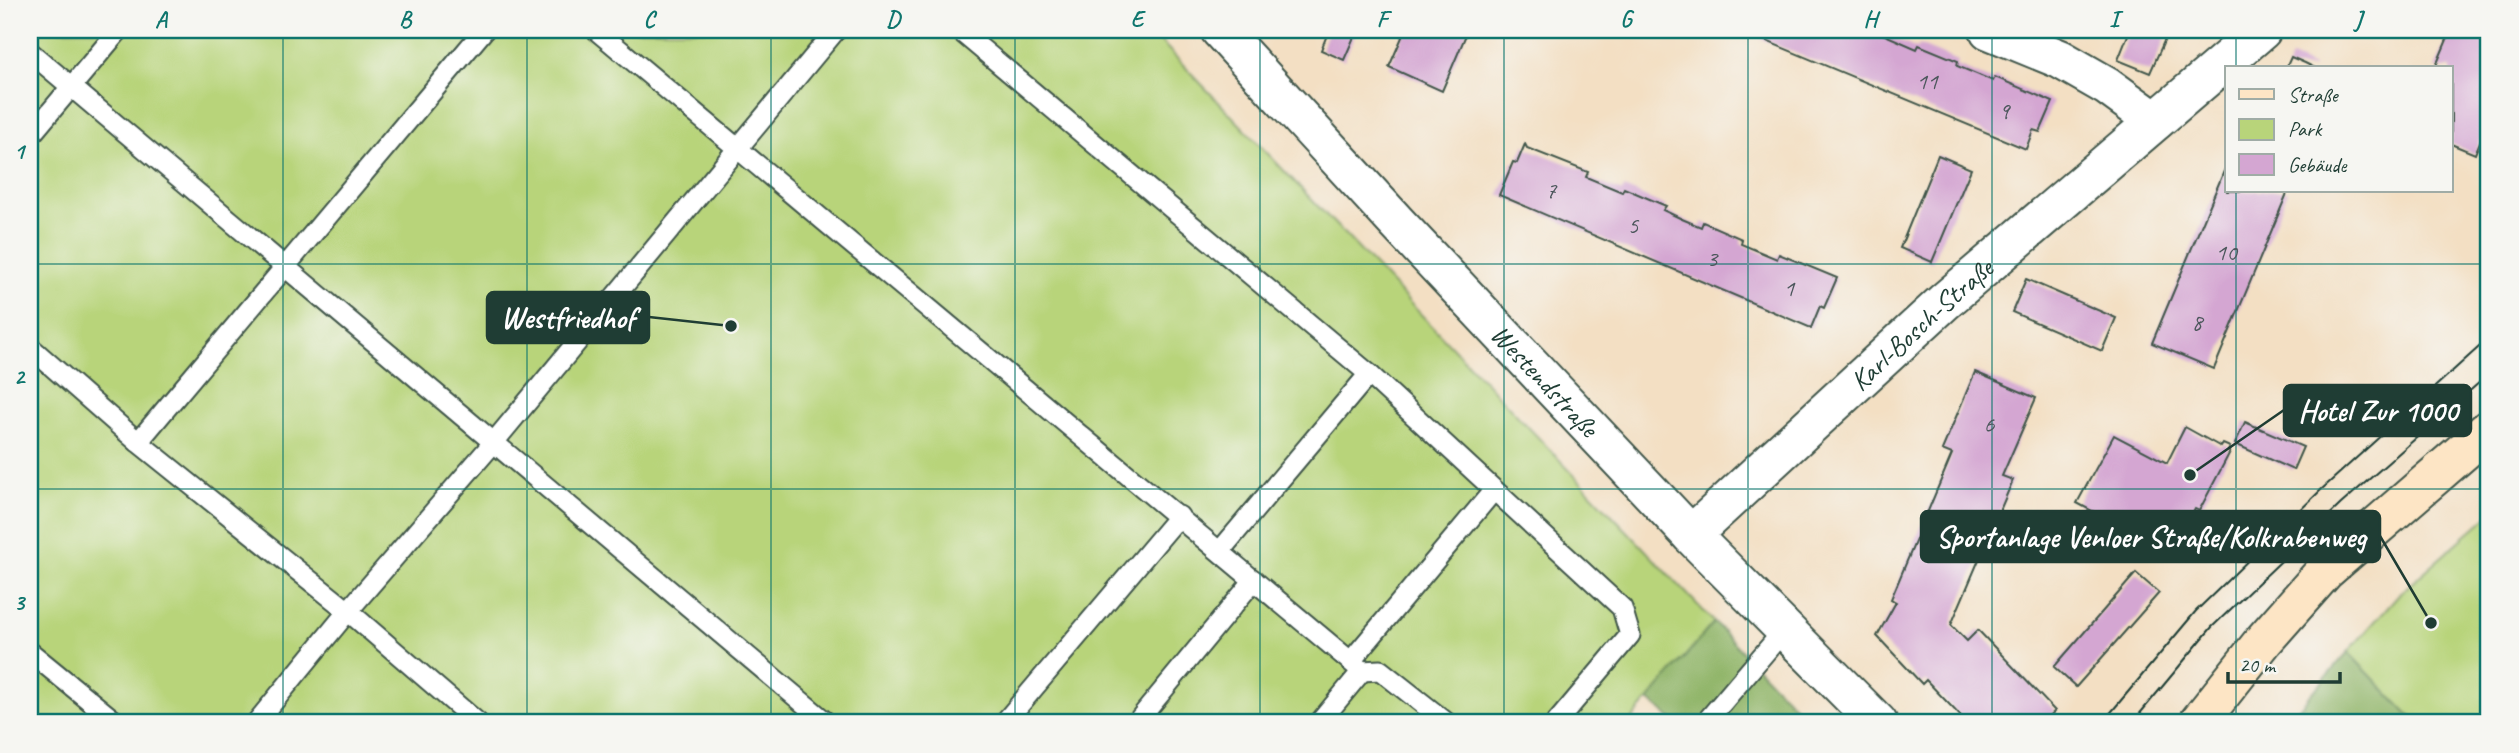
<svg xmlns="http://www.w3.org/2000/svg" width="2519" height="753" viewBox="0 0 2519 753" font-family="Caveat,sans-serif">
<rect width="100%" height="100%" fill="#f6f6f2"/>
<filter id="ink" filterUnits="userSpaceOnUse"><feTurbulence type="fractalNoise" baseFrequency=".0143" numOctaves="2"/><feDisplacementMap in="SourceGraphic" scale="14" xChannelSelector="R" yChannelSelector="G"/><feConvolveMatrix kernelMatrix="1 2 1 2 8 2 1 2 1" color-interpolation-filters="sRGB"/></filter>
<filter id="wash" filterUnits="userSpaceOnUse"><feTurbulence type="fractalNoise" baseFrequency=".00686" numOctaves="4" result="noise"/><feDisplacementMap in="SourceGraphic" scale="28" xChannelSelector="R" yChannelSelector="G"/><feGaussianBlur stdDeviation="1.57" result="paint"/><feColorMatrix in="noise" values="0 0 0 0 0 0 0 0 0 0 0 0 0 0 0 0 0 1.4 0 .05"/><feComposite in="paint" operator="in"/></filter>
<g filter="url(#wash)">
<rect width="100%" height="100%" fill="#f3dfc3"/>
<g fill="#b8d47a" stroke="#6c8857" stroke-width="2">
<polygon points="30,30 1150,30 1714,622 1629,723 30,723"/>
<polygon points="2489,515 2489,723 2416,723 2348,652 2398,595"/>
</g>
<g fill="#92b66a" stroke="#587a4f" stroke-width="2">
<polygon points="1714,622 1810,723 1676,723 1649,700"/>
<polygon points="2348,652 2416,723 2286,723"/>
</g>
<g id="blocks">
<g fill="#d4a6d2">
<polygon points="1329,30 1357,30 1344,60 1321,50"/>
<polygon points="1399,30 1468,30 1442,91 1389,67 1403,35 1398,32"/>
<polygon points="1740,30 1879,30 1878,32 1917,49 1919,45 1958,61 1957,66 1993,81 1995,77 2053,102 2040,132 2033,130 2026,149"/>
<polygon points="2130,30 2169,30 2150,73 2118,60"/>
<polygon points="2451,30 2489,30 2489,120 2475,154 2451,144 2451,68 2435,68"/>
<polygon points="2291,57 2305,63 2315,68 2286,68"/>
<polygon points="1525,144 1527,148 1588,172 1586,177 1622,192 1624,188 1666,206 1663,210 1682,219 1701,227 1703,222 1742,239 1741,244 1777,259 1779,254 1837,278 1824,308 1820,306 1811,328 1499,195 1513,162 1517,163"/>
<polygon points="1938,155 1971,169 1932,262 1900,248"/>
<polygon points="2227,164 2227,191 2288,191 2214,369 2152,343"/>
<polygon points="2026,279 2116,318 2102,351 2012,312"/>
<polygon points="1975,372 2036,398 2002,476 2013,480 1951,625 1967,641 1978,630 2055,711 2042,723 1967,723 1926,680 1922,684 1877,636 1896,602 1891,599 1952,454 1942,450"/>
<polygon points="2245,422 2303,447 2293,470 2235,444"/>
<polygon points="2185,427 2221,447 2223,444 2230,447 2228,451 2230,452 2199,511 2195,509 2171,553 2077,503 2114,435 2167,463"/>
<polygon points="2136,573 2159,593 2076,687 2054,667"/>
</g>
</g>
</g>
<g filter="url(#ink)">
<use href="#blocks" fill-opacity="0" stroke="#3f5549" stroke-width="2"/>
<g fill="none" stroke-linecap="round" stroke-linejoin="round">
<g stroke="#3f5549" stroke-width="23">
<g id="service">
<polyline points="596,30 1362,671 1319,723"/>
<polyline points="959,30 1369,374 1220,551"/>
<polyline points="30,52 827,723"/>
<polyline points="30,136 119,30"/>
<polyline points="30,347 138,442 348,611 478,723"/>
<polyline points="1369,374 1622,608 1630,635 1556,723"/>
<polyline points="138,442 484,30"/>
<polyline points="30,652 117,723"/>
<polyline points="1351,661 1494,490"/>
<polyline points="1362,671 1380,670 1447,723"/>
<polyline points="256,723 348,611 494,442 836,30"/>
<polyline points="1004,723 1179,516"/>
<polyline points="1136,723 1254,580"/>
<polyline points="1705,723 1785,629"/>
</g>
</g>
<g stroke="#3f5549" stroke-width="42">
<g id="minor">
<path id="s1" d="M1220,30l177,193 294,312 187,188"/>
<polyline points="1989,30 2060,59 2107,86 2155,121"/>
<path id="s2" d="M1691,535l253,-233 318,-272"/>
</g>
</g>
<g stroke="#3f5549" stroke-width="42">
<polyline id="secondary" points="2198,723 2264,640 2325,571 2489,429"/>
</g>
<use href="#service" stroke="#fff" stroke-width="19"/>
<use href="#minor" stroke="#fff" stroke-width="38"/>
<use href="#secondary" stroke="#fde5c5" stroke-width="38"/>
<g stroke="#1f3d34" stroke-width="2">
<polyline points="2102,723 2196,611 2322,489 2489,338"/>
<polyline points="2132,723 2212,627 2341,504 2489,374"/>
</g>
</g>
</g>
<path fill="none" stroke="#0f766e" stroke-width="2" stroke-opacity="0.55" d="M283,30v693M527,30v693M771,30v693M1015,30v693M1260,30v693M1504,30v693M1748,30v693M1992,30v693M2236,30v38M2236,191v532M30,264h2459M30,489h2459"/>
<g text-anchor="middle" stroke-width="5" stroke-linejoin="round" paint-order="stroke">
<g font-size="24" fill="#4c575c">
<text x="1927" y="89">11</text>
<text x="2004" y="119">9</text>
<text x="1551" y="198">7</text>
<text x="1633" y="233">5</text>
<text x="2226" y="260">10</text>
<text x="1712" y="266">3</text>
<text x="1789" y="296">1</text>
<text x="2197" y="330">8</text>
<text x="1989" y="432">6</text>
</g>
<g font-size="28" fill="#1f3d34" stroke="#f6f6f2">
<text dy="10" stroke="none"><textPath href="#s2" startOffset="312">Karl-Bosch-Straße</textPath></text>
<text dy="10" stroke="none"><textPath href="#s1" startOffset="478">Westendstraße</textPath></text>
</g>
</g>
<path fill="none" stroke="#1f3d34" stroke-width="2.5" d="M731 326L649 317M2190 475L2284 410M2431 623L2380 536"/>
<g fill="#1f3d34" stroke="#f6f6f2" stroke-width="2.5">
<circle cx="731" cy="326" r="7"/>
<circle cx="2190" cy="475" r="7"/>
<circle cx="2431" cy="623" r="7"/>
</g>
<g fill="#1f3d34" stroke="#1f3d34" stroke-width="2.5">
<rect x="487" y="292" width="162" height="51" rx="7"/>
<rect x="2284" y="385" width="187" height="51" rx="7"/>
<rect x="1921" y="511" width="459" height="51" rx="7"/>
</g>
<g font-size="30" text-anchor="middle" font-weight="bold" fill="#fff">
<text x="568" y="328">Westfriedhof</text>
<text x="2378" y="421">Hotel Zur 1000</text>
<text x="2151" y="547">Sportanlage Venloer Straße/Kolkrabenweg</text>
</g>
<rect width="2519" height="753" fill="none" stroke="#f6f6f2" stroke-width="77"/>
<rect x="2225" y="66" width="228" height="126" fill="#f6f6f2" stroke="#a0aca6" stroke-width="2"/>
<rect x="2239" y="89" width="35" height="10" fill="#fde5c5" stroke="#a0aca6" stroke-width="2"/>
<text x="2288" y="102" font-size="21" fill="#1f3d34">Straße</text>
<rect x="2239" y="119" width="35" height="21" fill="#b8d47a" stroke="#a0aca6" stroke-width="2"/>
<text x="2288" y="136" font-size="21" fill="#1f3d34">Park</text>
<rect x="2239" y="154" width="35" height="21" fill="#d4a6d2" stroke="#a0aca6" stroke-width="2"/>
<text x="2288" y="172" font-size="21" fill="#1f3d34">Gebäude</text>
<path d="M2228 672v10h112v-10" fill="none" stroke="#1f3d34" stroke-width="3.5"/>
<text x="2239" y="672" font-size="21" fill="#1f3d34" stroke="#f6f6f2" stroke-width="5" paint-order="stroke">20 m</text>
<rect x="38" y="38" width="2442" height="676" fill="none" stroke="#0f766e" stroke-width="2.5"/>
<g font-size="23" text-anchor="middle" font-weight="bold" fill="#0f766e">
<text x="161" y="27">A</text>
<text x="405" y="27">B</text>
<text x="649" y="27">C</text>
<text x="893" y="27">D</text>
<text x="1137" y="27">E</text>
<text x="1382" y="27">F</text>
<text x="1626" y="27">G</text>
<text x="1870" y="27">H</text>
<text x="2114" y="27">I</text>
<text x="2358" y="27">J</text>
<text x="19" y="159">1</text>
<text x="19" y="384">2</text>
<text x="19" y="610">3</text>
</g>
</svg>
